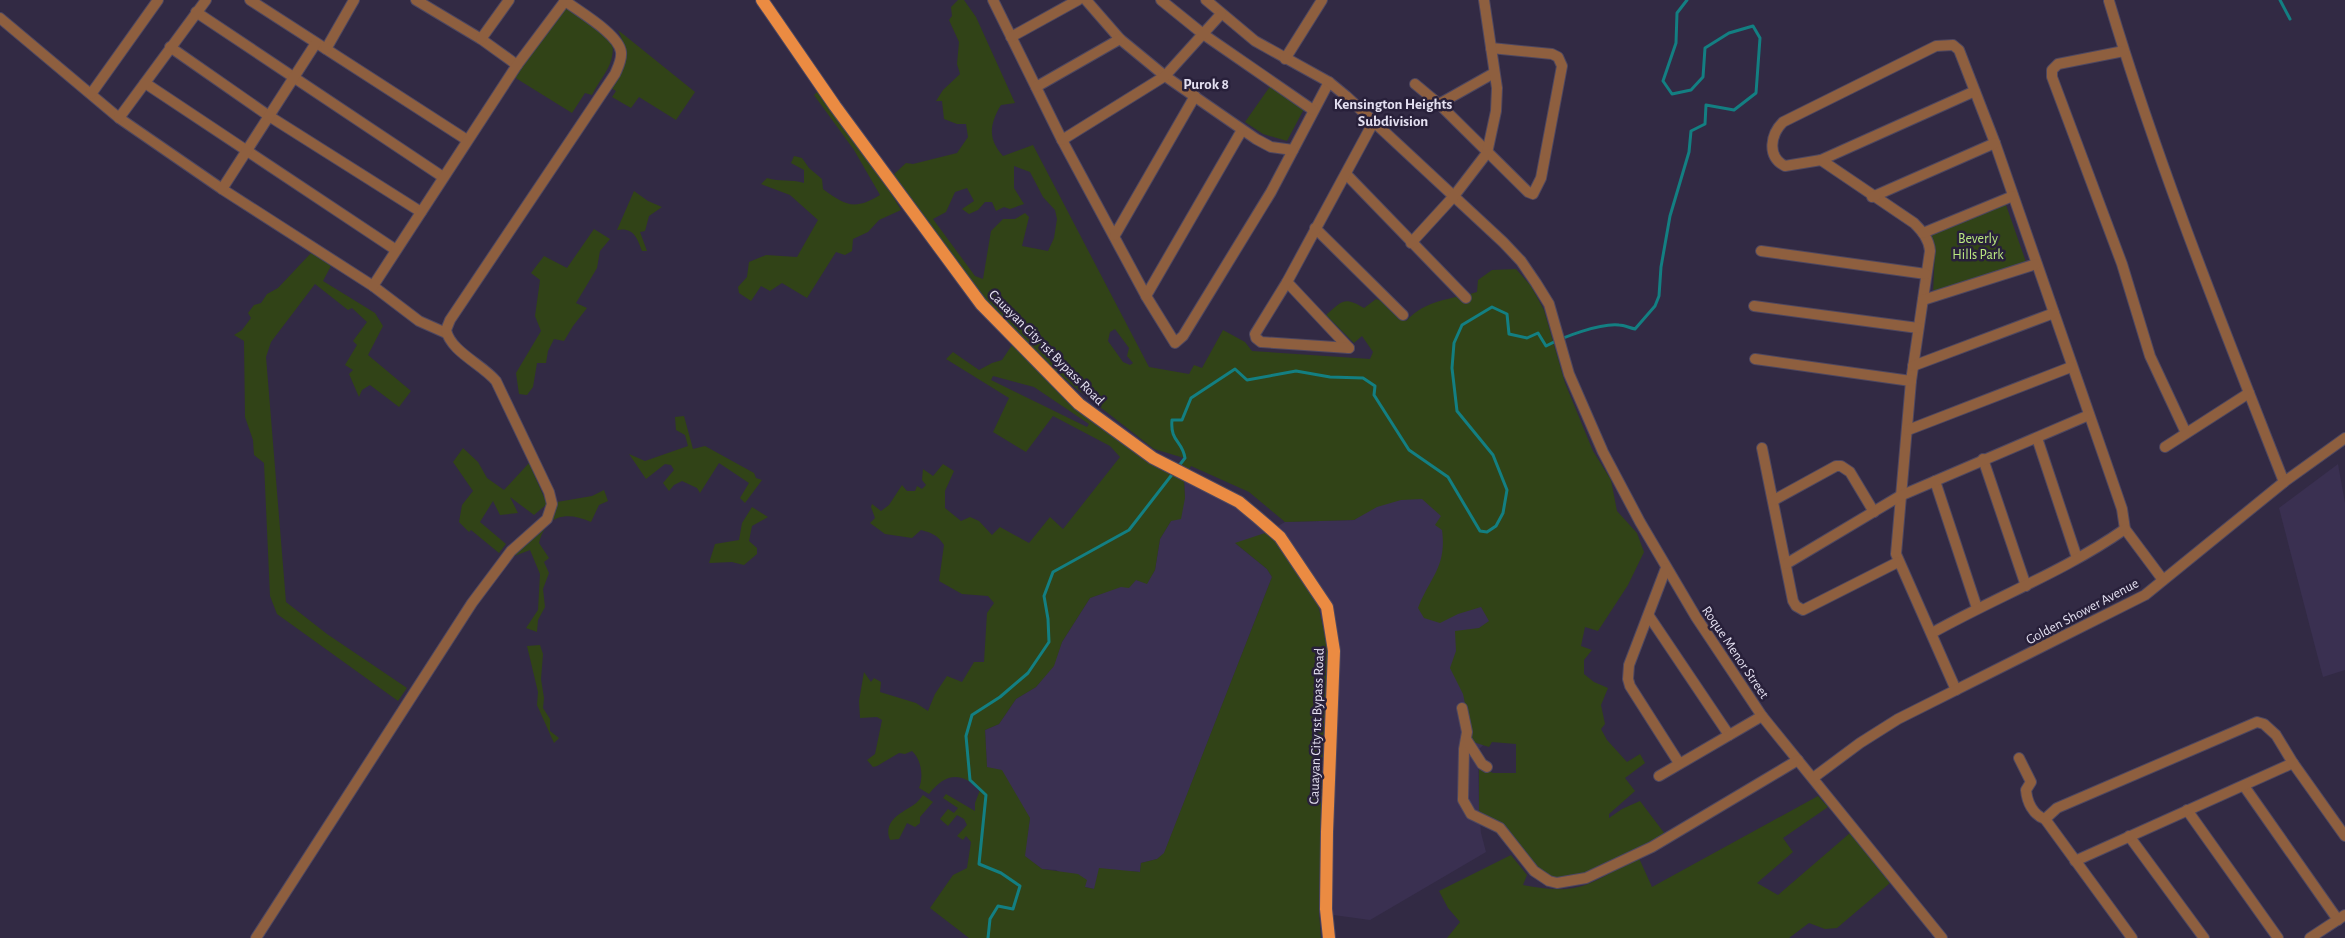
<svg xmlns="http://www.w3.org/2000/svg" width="2345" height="938" viewBox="0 0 2345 938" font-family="'Alegreya Sans',sans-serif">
<rect width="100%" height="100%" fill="#322a44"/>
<g fill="#3a3051">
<polygon points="2338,464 2345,503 2345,670 2323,677 2279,508"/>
<polygon points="1184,480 1235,503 1268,532 1285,522 1354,520 1377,503 1419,492 1491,559 1492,737 1478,750 1479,811 1481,833 1486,852 1370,920 1319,913 1322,764 1328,651 1318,604 1235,543 1267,569 1272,577 1164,854 1157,859 1141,863 1140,872 1132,871 1094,889 1085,887 1056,870 1042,869 1024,856 1030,818 987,768 985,730 999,724 1016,699 1036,687 1053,666 1062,642 1090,598 1136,580 1147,583 1155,570 1160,539 1185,498"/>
</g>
<g fill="#314317" fill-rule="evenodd">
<path d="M958,0h6l12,17 39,86 -14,2c-12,20 -13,34 2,51l30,-11 116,222 40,7 5,-9 8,3 21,-38 22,12 7,9 118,8 3,-7 -11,-16 -8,7 -28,-28c16,-14 18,-19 38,-7l12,-9 8,3 22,19c21,-22 43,-21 71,-29l1,-12 14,-10 24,-1 15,17 13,24 21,73 28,68 18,29 6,31 20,22 7,19 -16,33 -30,46 -13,-4 -4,19 11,4 -8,10v14l10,8 14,6 -7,17 4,19 -4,5 6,11 20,22 13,-8 5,9 -20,15 10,13 -26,23v4l13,-9 18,-8 25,33c-22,16 -79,45 -105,46 -8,0 -22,-8 -27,-14 -21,-20 -28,-38 -54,-55v-44l14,6h23v-29l-24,-2 -3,5 -16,-5 -10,-48 -13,-26 6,-17 -1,-20 24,-3 10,-7 -8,-14 -23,7 -18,9 -16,-5 -6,-10c12,-31 29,-41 24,-78l-7,-5 6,-9 -19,-17 -21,1 -24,7 -23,13 -69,2 -36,-30 -58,-26 -7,14 1,18 -4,21 -10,2 -11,18 -5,31 -8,14 -11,-4 -7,8 -8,-1 -31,11 -28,44 -8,24 -18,21 -20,12 -17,25 -14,6 2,37 15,3 28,48 -5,38 17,13 36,5 9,6 -2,7 9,2 5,-21 41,4 1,-9 16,-4 7,-6 108,-276 -5,-8 -32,-26 33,-11 26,32 24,40 10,47 -6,113 -3,149 2,25h-352l-39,-30 23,-33 14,-7 4,-26 -5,-6 -3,4 -6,-4 10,-11 -3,-6 -7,-4 -9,11 -8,-7 8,-10 6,4 4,-5 -15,-10 3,-4 29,17v-8l5,-13c-19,-19 -35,-17 -51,4l-10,-6c5,-12 2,-29 -7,-37l-7,3 -6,-1 -22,13 -4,1 -6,-7 8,-6 7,-34 -5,-3 -17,1 -1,-17 5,-29 7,10 3,-4 7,4 -1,10 36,11 12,8 7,-17 12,-18 15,6 12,-20h10l3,-49 7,-10 -6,-7 -26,-2 -23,-13 5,-36c-6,-9 -11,-12 -23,-15l-9,8 -27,-4 -15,-11 5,-5 -4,-11 1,-3 9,7 8,-6 13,-20 5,6h8l2,-5 5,3 4,-4 -4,-5 1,-11 10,7 10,-12 11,7 -9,20v17l16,13 9,-4 9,4 13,14 8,-8 29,16 21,-26 13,12 57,-72 -10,-11 -57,-30 -27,36 -33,-20 16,-34 -63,-39 7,-7 26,18 13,-7 10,-3 10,-15 79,69 83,58 10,-14 -30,-9 -81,-63 -52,-45 -32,-33 -97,-132 14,-13 7,1 44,-11 11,-16 -2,-13h-9l-13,-5 -2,-18h-6l7,-11 17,-16 -3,-10 2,-22 -10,-22 3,-4 -1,-9zM1014,166l16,6 13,25 12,13 2,9 -3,19 -6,13 -26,-5 7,-29 -4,-4 -10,6h-12l-12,12 -8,48 -8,-3 -42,-57 13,-7 9,-20 12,-4 7,13 -12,8 7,5 9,-4 7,-8h7l4,9 8,-4 6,2 14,-5 -10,-16zM1115,329l14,19 -2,8 6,7 -3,2 -7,-3 -15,-21 2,-9zM993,376l41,11 55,37 -2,3 -96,-47z"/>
<path d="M564,3l47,31c7,29 -7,38 -19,61l-7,-2 -13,20 -58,-36z"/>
<path d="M618,30l77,62 -19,28 -37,-23 -8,11 -19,-11 4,-6 -8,-5c15,-23 23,-29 10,-56z"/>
<polygon points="1271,85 1305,107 1287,141 1263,134 1245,122"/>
<path d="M818,91l70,97 13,22 -22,10 -11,12 -15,7 -1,12 -7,4 -9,-3 -29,46 -25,-15 -12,8 -9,-5 -10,15 -12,-8 -1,-6 9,-10 2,-15 17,-7 31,2 21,-37 -28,-25 -29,-11 6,-6c13,4 24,1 37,5v-13l-13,-7 3,-7 8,2 7,10 13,11 1,10c22,16 31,22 57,6l-26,-45 -40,-55z"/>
<path d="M634,191l14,10 14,6 -13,9 -4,15 -5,1 7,19h-5c-5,-14 -9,-24 -25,-21z"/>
<polygon points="2005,202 2026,262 1933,294 1935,249 1926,235"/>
<polygon points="594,229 610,239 600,251 597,268 576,303 587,308 573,326 564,341 554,339 548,351 546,363 537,363 533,387 527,395 519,394 516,373 541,331 535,316 540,280 531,273 544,256 567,268"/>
<polygon points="311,253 332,264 323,281 375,313 383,326 368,355 411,391 399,407 370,385 362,390 359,397 349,374 353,370 345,365 357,345 353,341 367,322 352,308 348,310 315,284 271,342 266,357 286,602 327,634 407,688 398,701 277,614 270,596 264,463 254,455 253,440 245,417 244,341 234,335 242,330 251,318 248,313 254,305 261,303 267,294 278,288"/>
<polygon points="684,416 693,449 705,446 754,473 756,478 762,480 745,503 740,498 749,483 719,463 700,493 697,488 682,481 674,485 669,491 663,483 674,470 671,465 665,464 646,479 629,454 645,461 688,446 685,435 676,430 675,417"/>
<polygon points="463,448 478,462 487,478 504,490 529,463 547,504 534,515 510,497 518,513 500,515 493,501 480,522 506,544 499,553 471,530 469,532 459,522 462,505 473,491 453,462"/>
<path d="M604,490l4,11 -9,4 -8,17c-25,-11 -45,-7 -52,21l10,15 -5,4 5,11 -6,16 2,18 -7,13 -1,12 -11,-4 12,-18 2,-36 -10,-24 -21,8 48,-56 35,-6z"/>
<polygon points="752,507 768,517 752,526 749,541 757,548 757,554 744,565 732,562 709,563 715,544 739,540 742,523"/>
<polygon points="540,645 543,654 541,679 544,698 543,708 550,719 550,731 559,738 554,743 537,705 538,692 527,646"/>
<path d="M923,795l10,7 -13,15v6l-5,4 -8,-4 -8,16 -9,1c-7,-18 9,-26 22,-34 4,-2 8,-7 11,-11z"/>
<path d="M1818,796l10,11 -45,31 10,14 -36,31 21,12 72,-62 40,50 -53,45 -12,1 -16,-6 -20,15h-342l13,-16 -12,-14 -9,-17 72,-36 16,20 -4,10c17,3 35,6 51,3 23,-4 44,-21 64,-32l14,31z"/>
</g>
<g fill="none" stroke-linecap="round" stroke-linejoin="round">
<g stroke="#137f82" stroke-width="3">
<polyline points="2280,0 2290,19"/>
<path d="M1178,467l7,-9c-3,-18 -15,-16 -13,-38h10l9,-22 44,-29 12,11 49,-9 34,6 33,1 12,8 -1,9 35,55 39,27 32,54 7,1 9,-6 7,-13 4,-23 -14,-35 -36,-44 -5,-43 2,-25 8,-18 30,-18 15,7 2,20 18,4 11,-5 8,13c17,-9 54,-23 73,-21 5,0 11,3 16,4l20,-23 4,-10 2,-29 9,-51 19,-64 2,-21 14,-7 1,-19 28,5 22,-17 4,-55 -7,-12 -24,7 -24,15 -2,29 -12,13 -19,4 -9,-13 13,-38 1,-30 10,-13"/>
<polyline points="988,938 990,919 998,906 1013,909 1020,886 1001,873 979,864 986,795 970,780 966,736 972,715 1000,697 1028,673 1049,642 1048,619 1044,596 1053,572 1129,530 1174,472"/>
</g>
<g stroke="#4e4760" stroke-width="12">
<g id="minor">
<polyline points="250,0 467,140"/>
<polyline points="416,0 481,39 517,65"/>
<polyline points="993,0 1062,140 1146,296 1175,343 1183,336 1271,192 1329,82"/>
<polyline points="1086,0 1120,39 1165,76 1256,139 1271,147 1293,150"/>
<polyline points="1161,0 1203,34 1313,110"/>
<polyline points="1206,0 1255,41 1329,82 1346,96 1503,242 1521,261 1536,283 1549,304 1569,374 1603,452 1640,522 1696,617 1762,716 1942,938"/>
<path d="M2109,1c49,164 113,323 175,481"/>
<polyline points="196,12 443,177"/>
<polyline points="0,18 119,118 222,189 373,286 419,321 446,333"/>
<polyline points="1011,37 1078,0"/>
<polyline points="481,39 509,0"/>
<polyline points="170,47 269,116 421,212"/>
<polyline points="326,49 354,0"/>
<polyline points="2124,51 2058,64 2052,70 2052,77 2122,264 2150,356 2186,433"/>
<polyline points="1285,59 1322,0"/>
<polyline points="145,83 396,250"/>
<polyline points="1415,84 1439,104 1528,192 1533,194 1541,178 1562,66 1558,57 1552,54 1491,48"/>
<polyline points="1036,87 1120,39"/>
<path d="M1975,91l-154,69 -36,6c-19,-10 -14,-32 -2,-44l153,-76 17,-1 6,5 36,93 116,334 11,32 3,20 38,51"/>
<polyline points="91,94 158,0"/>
<polyline points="1439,104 1494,73"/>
<polyline points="119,118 206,0"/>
<polyline points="1062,140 1165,76 1221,14"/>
<path d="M1821,160l93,63c8,8 15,16 16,28l-19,130 -15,173 60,136"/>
<polyline points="1346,174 1466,298"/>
<polyline points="222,189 316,43"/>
<polyline points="1872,197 1995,143"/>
<polyline points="1315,228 1403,315"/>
<polyline points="1923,233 2013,196"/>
<polyline points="1115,235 1195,96"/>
<polyline points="1411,243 1454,196 1487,153 1496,111 1497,88 1484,0"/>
<polyline points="1761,251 1926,274"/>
<polyline points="1287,282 1349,348"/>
<polyline points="373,286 517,65 565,1"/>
<polyline points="1146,296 1242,130"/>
<polyline points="1923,300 2036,264"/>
<polyline points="1754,306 1918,328"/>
<polyline points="1349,348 1261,342 1256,338 1255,334 1287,282 1374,121"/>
<polyline points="1755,359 1911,381"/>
<polyline points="1913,366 2054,313"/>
<polyline points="1908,430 2071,367"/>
<polyline points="2037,438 2077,558"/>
<polyline points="2165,447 2249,393"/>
<polyline points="1762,448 1793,601 1796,606 1803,610 1809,607 1898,562"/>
<polyline points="1983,459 2026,586"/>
<polyline points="1935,481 1977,608"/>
<polyline points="1774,500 1836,466 1841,466 1850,472 1874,512"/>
<polyline points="1786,564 1900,496 2089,415"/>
<polyline points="1666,568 1629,665 1628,679 1630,686 1679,763"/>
<polyline points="1649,616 1729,735"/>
<path d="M1932,633c64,-36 133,-62 193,-104"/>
<polyline points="1462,708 1467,732 1464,749 1463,800 1471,814 1500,828 1534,871 1549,881 1557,883 1586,878 1652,847 1798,760"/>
<polyline points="1466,739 1482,764 1487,767"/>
<path d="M2019,758l12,24 -5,8c1,12 7,25 19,29"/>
<polyline points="1659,776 1762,716"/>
<polyline points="1813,778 1860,743 1898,719 2145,595 2284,482 2345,438"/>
<polyline points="2244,786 2338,920"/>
<polyline points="2187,810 2278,938"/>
<polyline points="2129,836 2204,938"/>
<polyline points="2075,861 2293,763"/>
<path d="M256,938l216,-335 39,-52 36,-32 5,-15 -3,-12 -53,-111c-14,-17 -45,-29 -50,-51l4,-10 165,-246c3,-7 7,-14 6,-22 -2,-18 -43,-41 -57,-52"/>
<polyline points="2132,938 2045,819 2057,808 2257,722 2264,724 2276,735 2293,763 2345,836"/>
<polyline points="2310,938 2345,915"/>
</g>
</g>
<g stroke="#4e4760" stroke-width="14">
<polyline id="major" points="762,0 835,106 981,304 1079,404 1153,458 1239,502 1257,517 1280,537 1327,607 1334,651 1327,832 1326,909 1329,938"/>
</g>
<use href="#minor" stroke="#8e5f3f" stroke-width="10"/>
<use href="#major" stroke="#eb8b42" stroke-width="12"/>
</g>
<g text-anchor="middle" stroke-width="5" stroke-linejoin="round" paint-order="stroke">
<g font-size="14" fill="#bbe981" stroke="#28203a">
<text x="1978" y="243">Beverly<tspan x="1978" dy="16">Hills Park</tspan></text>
</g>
<g font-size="14" fill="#e4e0f1" stroke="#28203a">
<text transform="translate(1047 347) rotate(45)" y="5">Cauayan City 1st Bypass Road</text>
<text transform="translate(2082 611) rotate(-28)" y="5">Golden Shower Avenue</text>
<text transform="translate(1736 652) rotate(56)" y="5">Roque Menor Street</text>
<text transform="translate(1316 726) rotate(-88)" y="5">Cauayan City 1st Bypass Road</text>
</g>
<g font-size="15" font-weight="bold" fill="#e4e0f1" stroke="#28203a">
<text x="1206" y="89">Purok 8</text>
<text x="1393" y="109">Kensington Heights<tspan x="1393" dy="17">Subdivision</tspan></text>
</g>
</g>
</svg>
